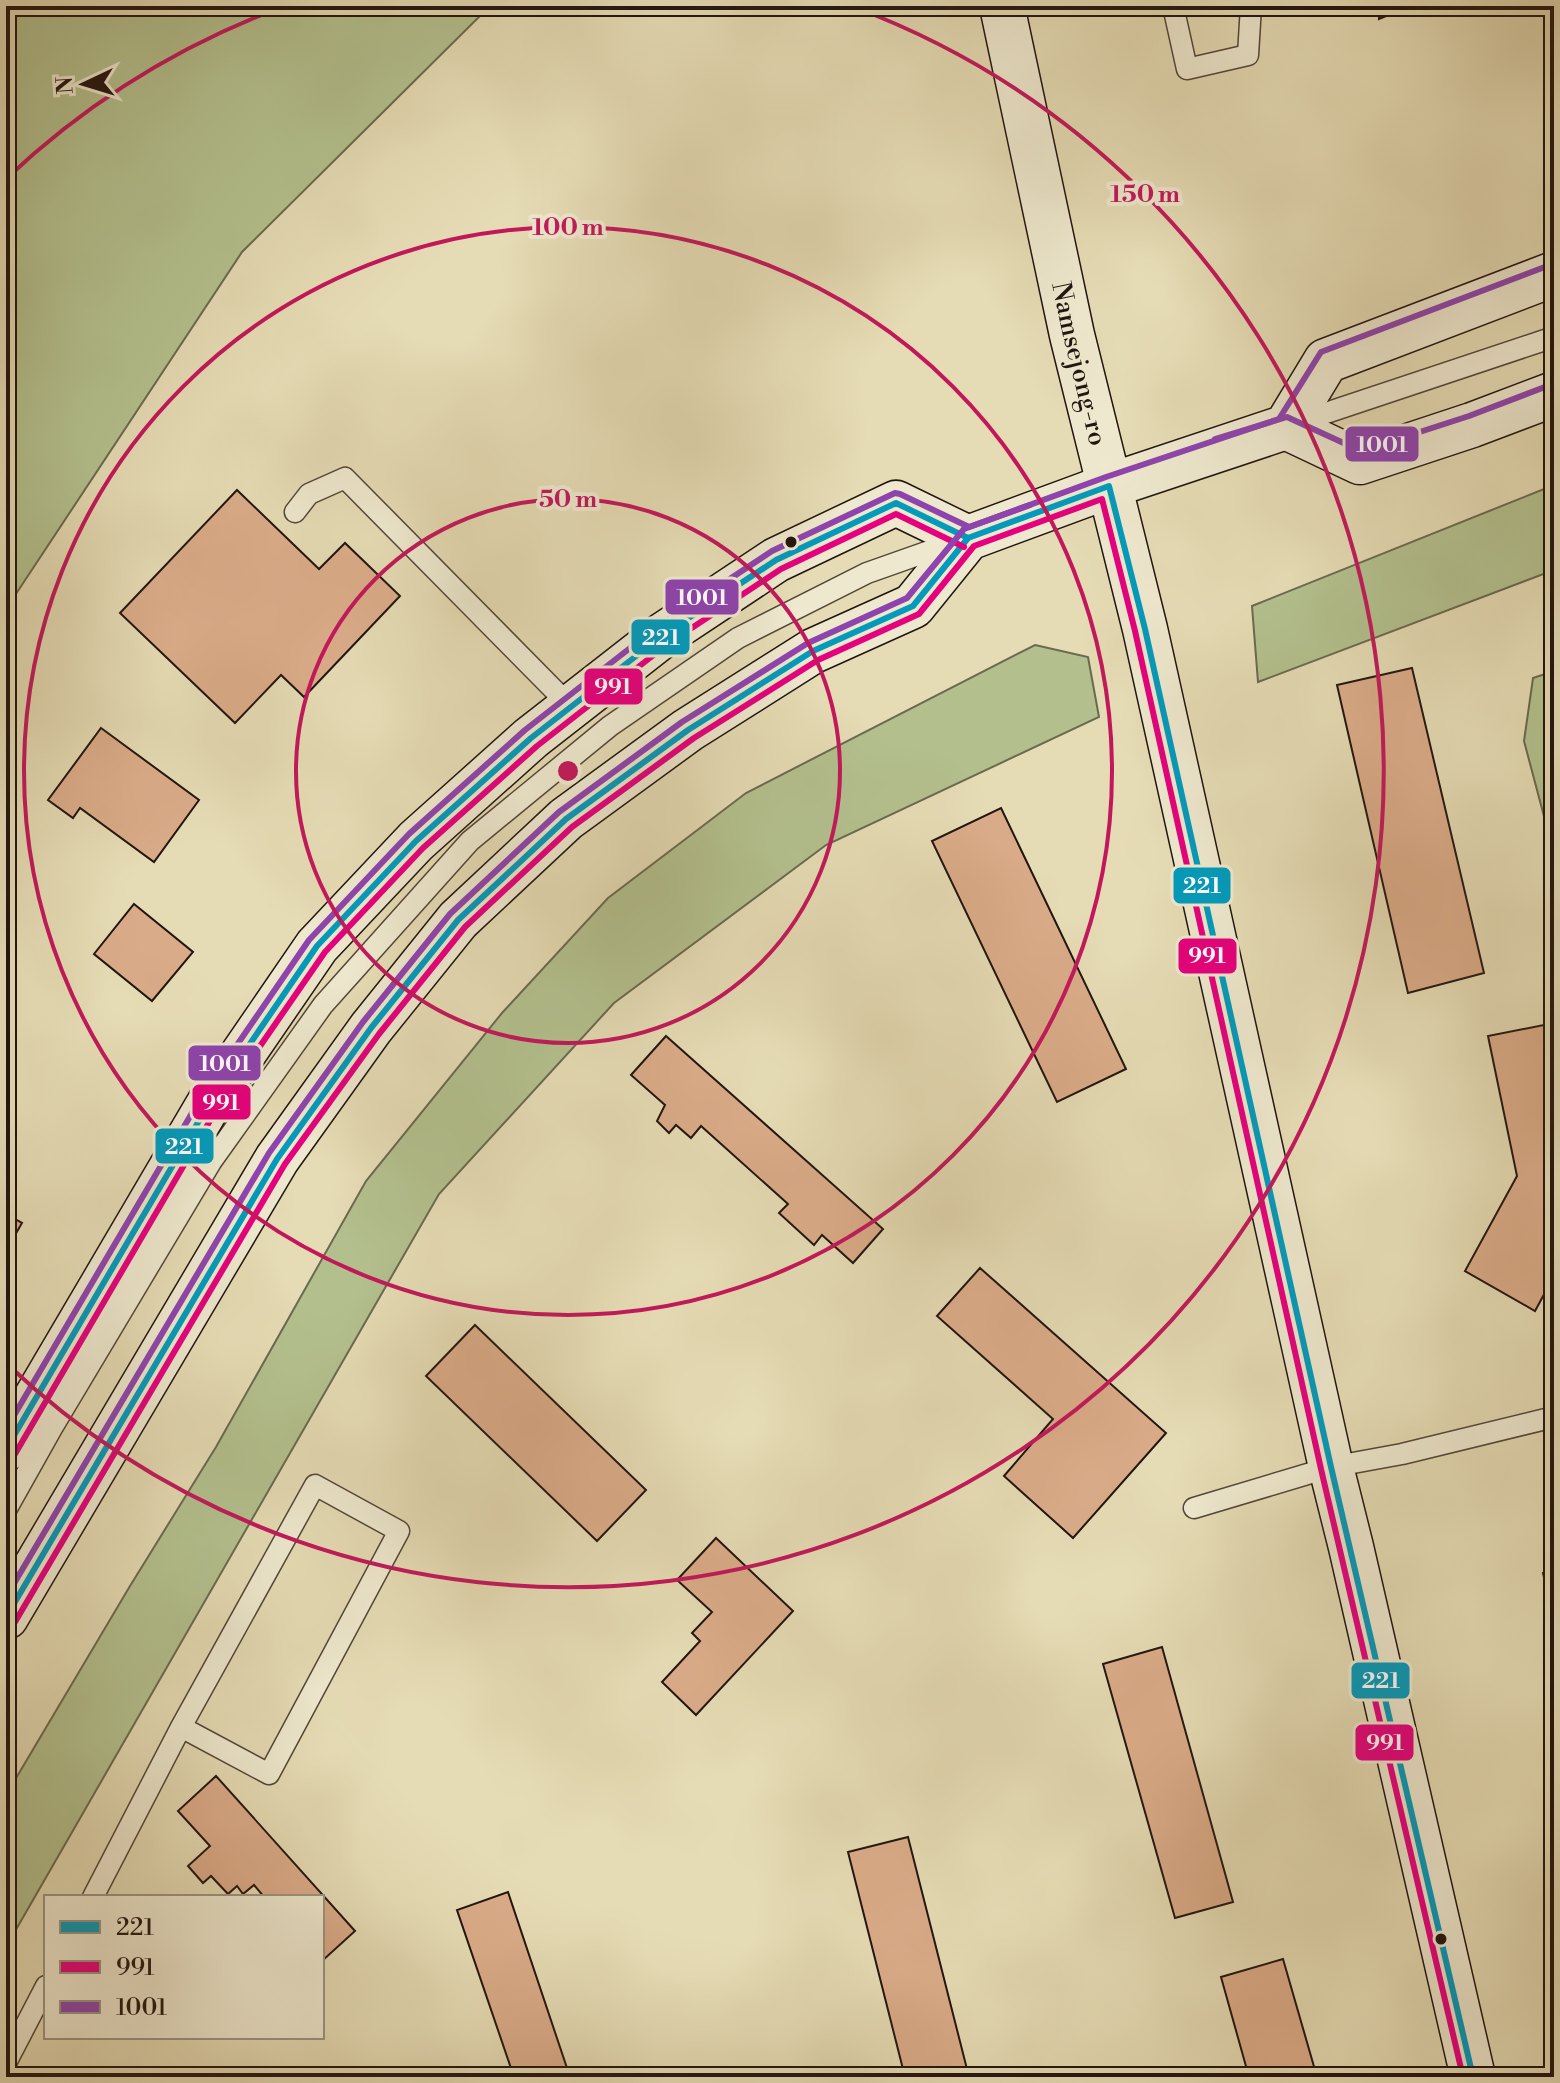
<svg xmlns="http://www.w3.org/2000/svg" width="1560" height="2083" viewBox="0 0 1560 2083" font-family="'Libre Bodoni',serif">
<rect width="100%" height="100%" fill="#e5dbb4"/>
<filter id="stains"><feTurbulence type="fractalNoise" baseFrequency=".0025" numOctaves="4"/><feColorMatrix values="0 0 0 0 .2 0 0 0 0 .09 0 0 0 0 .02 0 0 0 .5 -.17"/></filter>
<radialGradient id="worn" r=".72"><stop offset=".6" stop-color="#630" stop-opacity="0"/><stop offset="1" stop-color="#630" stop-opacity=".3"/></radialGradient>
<g fill="#b3c08e" stroke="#6a6a4f" stroke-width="2">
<polygon points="6,6 490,6 242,252 6,609"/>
<polygon points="1554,485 1554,570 1258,682 1252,606"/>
<polygon points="1035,645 1088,657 1099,717 826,845 614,1003 439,1194 6,1947 6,1795 130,1586 216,1447 366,1181 502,1013 608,898 746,793"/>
<polygon points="1554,671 1554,854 1524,741 1533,678"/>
</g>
<g fill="#daab88" stroke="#211510" stroke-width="2">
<polygon points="1380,6 1411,6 1379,19"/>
<polygon points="237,490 319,569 345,543 400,596 304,697 281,675 235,723 120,613"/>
<polygon points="1412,668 1484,973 1408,993 1337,685"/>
<polygon points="101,728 199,800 154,862 80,808 73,818 48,800"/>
<polygon points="1001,808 1126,1069 1057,1102 932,841"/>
<polygon points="134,904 193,952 152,1001 94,954"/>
<polygon points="1554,1023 1554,1276 1535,1311 1465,1271 1517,1176 1488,1036"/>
<polygon points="666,1036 883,1229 853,1263 822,1235 814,1245 779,1213 788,1204 701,1126 691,1138 676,1125 669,1133 657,1121 665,1105 631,1075"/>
<polygon points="6,1214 22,1223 6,1251"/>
<polygon points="980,1268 1166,1433 1073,1538 1004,1476 1053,1419 937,1316"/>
<polygon points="475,1325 646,1490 597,1541 426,1376"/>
<polygon points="716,1538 793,1611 696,1715 662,1682 700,1641 692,1633 712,1612 677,1580"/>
<polygon points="1554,1571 1554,1620 1543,1573"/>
<polygon points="1162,1647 1233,1902 1175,1918 1103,1664"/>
<polygon points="216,1776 355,1931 322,1961 322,1897 264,1897 254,1885 243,1894 237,1886 228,1894 211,1876 203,1883 188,1866 210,1846 178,1811"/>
<polygon points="908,1837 968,2073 953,2077 905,2077 848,1852"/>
<polygon points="508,1892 570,2077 514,2077 457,1910"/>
<polygon points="1283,1959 1317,2077 1249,2077 1221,1977"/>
</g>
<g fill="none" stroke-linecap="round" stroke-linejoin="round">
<g stroke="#524639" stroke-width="23">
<g id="lane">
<polyline points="1173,6 1187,69 1248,55 1251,6"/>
<polyline points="1293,424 1554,337"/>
<polyline points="295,512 309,494 345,478 570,706"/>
<polyline points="1194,1508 1331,1467 1402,1454 1554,1417"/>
<polyline points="6,1510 52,1428 211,1162 323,1005 470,841 610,726 738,638 867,573 952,543"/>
<polyline points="93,1897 181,1727 315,1485 399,1531 269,1774 181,1727"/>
<polyline points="6,2063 46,1986"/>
</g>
</g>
<g stroke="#211510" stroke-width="47">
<g id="secondary">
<path id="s1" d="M1002,6l70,329 73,294 186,838 20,80 122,530"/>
<polyline points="1286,427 1360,462 1472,425 1554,394"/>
<polyline points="6,1449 210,1102 317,946 416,841 531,738 663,635 776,560 896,503 968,538"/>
<polyline points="6,1617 277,1159 371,1028 458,920 566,819 688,730 813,651 913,606 968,538 1109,486 1286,427 1326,361 1554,274"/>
</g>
</g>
<use href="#lane" stroke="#eee8ce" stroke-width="20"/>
<use href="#secondary" stroke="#eee8ce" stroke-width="44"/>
<g stroke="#eee8ce" stroke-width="12">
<g id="bus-1">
<polyline points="6,1449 210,1102 317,946 416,841 531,738 663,635 776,560 896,503 968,538"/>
<polyline points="6,1617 277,1159 371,1028 458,920 566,819 688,730 813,651 913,606 968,538 1109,486 1145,629 1331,1467 1473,2077"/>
</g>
</g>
<g stroke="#eee8ce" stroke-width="12">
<g id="bus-2">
<polyline points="15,1454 218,1107 325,952 423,848 537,746 669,643 781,569 896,514 964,547"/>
<polyline points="15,1622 285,1164 379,1034 465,927 572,827 694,738 818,660 919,614 974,546 1102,499 1135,631 1321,1469 1463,2077"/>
</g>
</g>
<g stroke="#eee8ce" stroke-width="12">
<g id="bus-3">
<polyline points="1215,439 1287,417 1361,451 1469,416 1550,385"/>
<polyline points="6,1429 202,1096 309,940 409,834 525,730 657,627 772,551 895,493 900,494 969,527 1030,505"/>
<polyline points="6,1597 269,1153 363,1022 450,914 559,812 682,722 808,643 907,598 964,529 1106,477 1279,419 1321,352 1550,265"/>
</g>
</g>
<use href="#bus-1" stroke="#039abb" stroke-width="6"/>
<use href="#bus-2" stroke="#e5007d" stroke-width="6"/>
<use href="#bus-3" stroke="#8e44ad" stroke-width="6"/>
</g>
<g fill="none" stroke="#c2185b" stroke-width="4">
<circle cx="568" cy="771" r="272"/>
<circle cx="568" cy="771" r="544"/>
<path d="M6 179A816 816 0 0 1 282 7M854 7A816 816 0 1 1 6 1363"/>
</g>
<g fill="#211510" stroke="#eee8ce" stroke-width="3">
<circle cx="791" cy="542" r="7"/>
<circle cx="1441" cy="1939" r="7"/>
</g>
<g text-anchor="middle" stroke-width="8" stroke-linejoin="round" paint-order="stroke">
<g font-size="26" fill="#211510" stroke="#eee8ce">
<text dy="9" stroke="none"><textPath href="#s1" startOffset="366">Namsejong-ro</textPath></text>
</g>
</g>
<circle cx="568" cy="771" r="12" fill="#c2185b" stroke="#eee8ce" stroke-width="4"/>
<g font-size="24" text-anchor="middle" font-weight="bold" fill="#c2185b" stroke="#eee8ce" stroke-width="8" stroke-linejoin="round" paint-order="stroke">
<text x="1145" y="202">150 m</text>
<text x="568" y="235">100 m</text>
<text x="568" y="507">50 m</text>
</g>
<g stroke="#eee8ce" stroke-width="3">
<rect x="1344" y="425" width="76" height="38" rx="8" fill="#8e44ad"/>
<rect x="664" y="578" width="76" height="38" rx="8" fill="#8e44ad"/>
<rect x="630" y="618" width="61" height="38" rx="8" fill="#039abb"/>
<rect x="583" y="667" width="61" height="39" rx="8" fill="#e5007d"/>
<rect x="1172" y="866" width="60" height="39" rx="8" fill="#039abb"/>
<rect x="1177" y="937" width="61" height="38" rx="8" fill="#e5007d"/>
<rect x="187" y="1044" width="75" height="38" rx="8" fill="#8e44ad"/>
<rect x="191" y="1083" width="61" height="38" rx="8" fill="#e5007d"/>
<rect x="154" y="1127" width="61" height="38" rx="8" fill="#039abb"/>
<rect x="1350" y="1661" width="61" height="39" rx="8" fill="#039abb"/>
<rect x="1354" y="1723" width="61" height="39" rx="8" fill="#e5007d"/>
</g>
<g font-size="22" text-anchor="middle" font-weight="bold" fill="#fff">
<text x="1382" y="452">1001</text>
<text x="702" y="605">1001</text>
<text x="661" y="645">221</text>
<text x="613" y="694">991</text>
<text x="1202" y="893">221</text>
<text x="1207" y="963">991</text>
<text x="225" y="1071">1001</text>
<text x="221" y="1110">991</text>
<text x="184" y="1154">221</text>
<text x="1381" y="1688">221</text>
<text x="1385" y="1750">991</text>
</g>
<rect width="1560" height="2083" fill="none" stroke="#e5dbb4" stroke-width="32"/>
<rect x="8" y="8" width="1544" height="2067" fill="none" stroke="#211510" stroke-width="4"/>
<rect x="16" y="16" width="1528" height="2051" fill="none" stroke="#211510" stroke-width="2"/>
<rect x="44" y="1895" width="280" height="144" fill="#eee8ce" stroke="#9c9482" stroke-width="2"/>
<rect x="60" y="1921" width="40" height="12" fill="#039abb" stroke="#9c9482" stroke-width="2"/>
<text x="116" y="1935" font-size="24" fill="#211510">221</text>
<rect x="60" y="1961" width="40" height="12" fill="#e5007d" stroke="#9c9482" stroke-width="2"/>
<text x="116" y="1975" font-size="24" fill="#211510">991</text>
<rect x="60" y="2001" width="40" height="12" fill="#8e44ad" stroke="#9c9482" stroke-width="2"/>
<text x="116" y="2015" font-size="24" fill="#211510">1001</text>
<g transform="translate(84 84) rotate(266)" stroke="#eee8ce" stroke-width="6" paint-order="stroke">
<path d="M0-6L14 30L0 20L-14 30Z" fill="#211510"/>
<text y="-12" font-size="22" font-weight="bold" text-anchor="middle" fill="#211510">N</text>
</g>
<rect width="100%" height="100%" filter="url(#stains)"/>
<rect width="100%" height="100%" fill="url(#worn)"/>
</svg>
